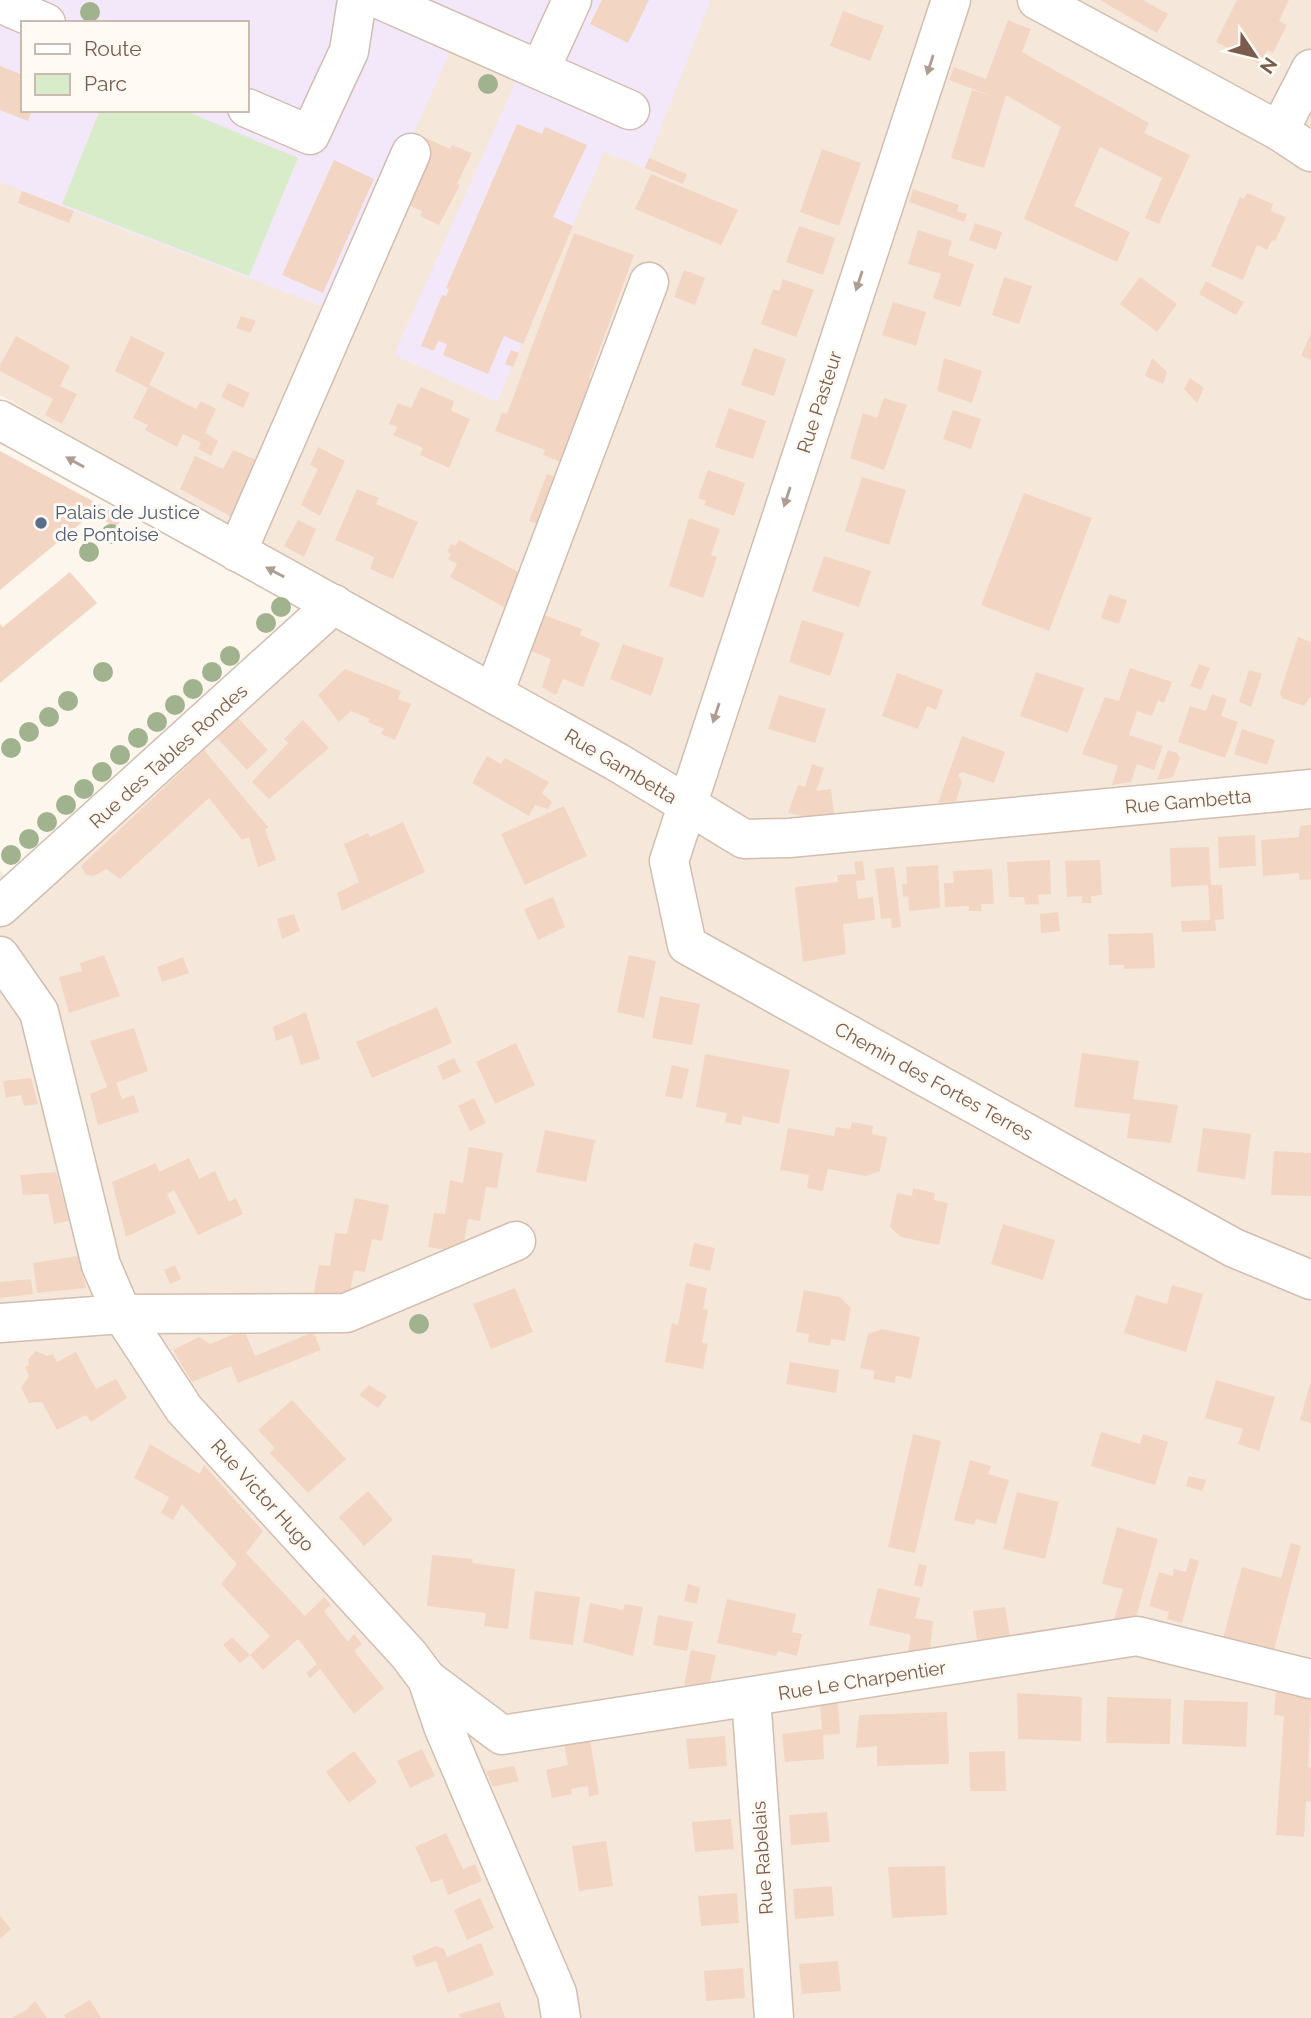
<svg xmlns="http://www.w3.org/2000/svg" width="1311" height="2018" viewBox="0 0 1311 2018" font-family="Raleway,sans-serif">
<rect width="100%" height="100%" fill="#fdf6ec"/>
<path fill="#f5e8da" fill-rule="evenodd" d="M0,0h1311v2018h-1311v-1147l15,15 328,-296 -343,-195zM23,23h224v87h-224z"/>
<path fill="#f3e8fa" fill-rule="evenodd" d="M0,0h711l-66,168 -41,-16 -107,250 -103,-47 125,-281 -64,-33 -121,270 -334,-129zM23,23h224v87h-224z"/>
<polygon fill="#d8ecc9" points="100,110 183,110 298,158 249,276 62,204"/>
<g fill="#f3d5c3">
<polygon points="602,0 649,0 628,43 590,24"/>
<polygon points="1100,0 1143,0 1168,14 1157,33"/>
<polygon points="1237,0 1289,0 1279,21 1287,25 1273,53 1267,50 1260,64 1216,42"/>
<polygon points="843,11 884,26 870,61 830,46"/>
<polygon points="1008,20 1031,29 1022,52 1149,123 1144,133 1190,155 1159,224 1145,218 1162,178 1100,147 1074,206 1130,232 1117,262 1024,219 1061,127 1006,95 984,168 951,158 972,90 992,96 949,80 954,67 986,79"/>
<polygon points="0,66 23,75 23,110 32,110 28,121 0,110"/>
<polygon points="517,124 542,134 545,127 587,145 553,217 573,226 523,344 504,336 488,374 443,355 447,344 438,341 434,351 421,346 442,295 446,296 449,289 446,288"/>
<polygon points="424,137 450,149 452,145 472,153 457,184 460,185 439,225 420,216 422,211 396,200"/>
<polygon points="822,149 861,163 839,226 800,212"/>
<polygon points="649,158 687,174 683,184 645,168"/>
<polygon points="334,160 374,179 323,293 282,275"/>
<polygon points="651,174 738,210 721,245 635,209"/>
<polygon points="913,189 959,205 957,211 967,214 964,222 909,202"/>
<polygon points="22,191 74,211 69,223 18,203"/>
<polygon points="1247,193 1273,204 1271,211 1286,217 1275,241 1272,240 1267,250 1257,245 1243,280 1211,266 1240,197 1244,199"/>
<polygon points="975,223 1002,232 996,250 969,240"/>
<polygon points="799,226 835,238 823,275 786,262"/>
<polygon points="918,230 952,241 948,255 974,264 960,307 933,298 941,274 908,264"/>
<polygon points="574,233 634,255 589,378 597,380 566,464 543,455 545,450 495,431 502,413 507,414"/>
<polygon points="684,270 705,278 695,305 674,297"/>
<polygon points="1004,277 1032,286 1019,324 992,315"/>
<polygon points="1140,277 1177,304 1157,332 1120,304"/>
<polygon points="783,279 814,290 796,337 761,324 773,289 779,291"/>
<polygon points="1206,281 1244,302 1236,315 1199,294"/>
<polygon points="893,302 926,312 916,346 882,335"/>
<polygon points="241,316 256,321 250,333 236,328"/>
<polygon points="1311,333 1311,360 1301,356"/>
<polygon points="16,336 70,366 60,386 77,394 62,424 45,415 53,399 0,371 0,365"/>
<polygon points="131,336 165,353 149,385 196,409 201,401 216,409 205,433 218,441 211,456 198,449 201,443 183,434 177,447 145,430 148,425 133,418 148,388 115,371"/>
<polygon points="754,348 786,359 774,396 741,385"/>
<polygon points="511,350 519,353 513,367 505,364"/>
<polygon points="944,358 982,371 972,403 937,391"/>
<polygon points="1152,358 1167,372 1163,384 1145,376"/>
<polygon points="1190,378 1204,388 1197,403 1184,389"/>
<polygon points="228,383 250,393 243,408 221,397"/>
<polygon points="421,387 454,401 451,411 470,419 449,468 420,455 423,448 393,435 398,427 389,424 398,403 411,408"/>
<polygon points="884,398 907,405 884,470 850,458 863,413 877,418"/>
<polygon points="729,408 766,421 753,459 715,447"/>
<polygon points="953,410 981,419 971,449 943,439"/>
<polygon points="318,447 345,461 320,516 301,505 318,469 310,465"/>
<polygon points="233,450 266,464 241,522 180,489 195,456 223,469"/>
<polygon points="0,451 122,517 116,528 93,513 0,590"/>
<polygon points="708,470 745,483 734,516 704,505 706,501 698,498"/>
<polygon points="547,474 561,479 543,526 529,521"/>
<polygon points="862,477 906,490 889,545 845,531"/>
<polygon points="357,489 379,498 376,504 418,522 393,579 370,569 374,557 335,540"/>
<polygon points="1024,493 1092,518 1049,631 981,605"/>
<polygon points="689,518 720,529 711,555 717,557 703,598 669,586"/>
<polygon points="298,520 316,529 304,557 284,546"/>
<polygon points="459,540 524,575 511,611 450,577 457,564 448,559 451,554 447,552 451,544 455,546"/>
<polygon points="824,556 871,571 859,607 812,591"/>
<polygon points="70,572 97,603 0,683 0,624 3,627"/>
<polygon points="1109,594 1127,600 1119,624 1101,618"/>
<polygon points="533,611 582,629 580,635 600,643 583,687 563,679 556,695 542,687 551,659 520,647"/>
<polygon points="802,620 844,633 830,676 789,662"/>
<polygon points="1298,637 1311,642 1311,696 1304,706 1282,698 1280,693"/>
<polygon points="623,644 664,658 651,696 610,679"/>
<polygon points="1199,664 1210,668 1201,690 1190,686"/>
<polygon points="1130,668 1172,682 1164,703 1158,700 1152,716 1137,711 1129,735 1163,746 1154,770 1137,764 1131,782 1112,785 1118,766 1082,754 1105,697 1119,701"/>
<polygon points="345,669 401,691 398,699 411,704 395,740 381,734 384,729 368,722 370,719 351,711 339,722 318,695"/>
<polygon points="1249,670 1262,674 1251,707 1239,702"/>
<polygon points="1036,672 1084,688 1068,733 1020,716"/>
<polygon points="897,673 943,690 936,710 927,706 918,729 882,716"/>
<polygon points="1212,694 1227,699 1221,716 1238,722 1225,758 1178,742 1190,706 1206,711"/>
<polygon points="779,695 826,709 815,743 768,729"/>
<polygon points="238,718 268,750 247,770 217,738"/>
<polygon points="303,720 329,748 269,799 252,782 288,743 284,739"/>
<polygon points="1242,729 1275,740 1267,765 1234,754"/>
<polygon points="962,736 1005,752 994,783 962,772 958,775 962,782 956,801 938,803"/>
<polygon points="204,750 269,828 265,829 276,860 258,867 249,837 242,840 209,798 120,879 106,869 94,876 86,875 81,866"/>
<polygon points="1168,750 1177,753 1180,758 1173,777 1157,780"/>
<polygon points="487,756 501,764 505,758 549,782 542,793 552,802 548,809 535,805 529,816 472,783"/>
<polygon points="812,764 824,768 816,791 831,789 834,814 806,817 788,813 798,785 805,787"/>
<polygon points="564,806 587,856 525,885 501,834"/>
<polygon points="403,822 425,872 342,911 337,893 359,882 344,844 368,833 370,837"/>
<polygon points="1311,825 1311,879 1300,880 1299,873 1263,876 1261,840 1299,837 1300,826"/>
<polygon points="1255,835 1256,866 1219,868 1218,837"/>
<polygon points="1209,847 1211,885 1222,885 1224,919 1215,920 1216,931 1182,932 1181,921 1210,920 1208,885 1171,887 1170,848"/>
<polygon points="1050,860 1051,894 1038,895 1039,904 1025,905 1024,897 1009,897 1007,862"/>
<polygon points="1100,860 1102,895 1091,896 1092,903 1082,903 1082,896 1067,897 1065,861"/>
<polygon points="863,861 865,880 856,881 858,899 873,897 875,920 843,924 846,954 803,962 795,887 838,882 837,875 856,874 854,862"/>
<polygon points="938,865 940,908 909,911 908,896 903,897 902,884 907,884 906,867"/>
<polygon points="894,867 901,927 892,928 891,918 881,919 875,869"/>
<polygon points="992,869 994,904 981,904 982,911 969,911 969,906 945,907 944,883 954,883 953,871"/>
<polygon points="553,897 565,927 538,940 524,909"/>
<polygon points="1058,912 1060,931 1041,933 1040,914"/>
<polygon points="294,914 300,931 282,939 277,919"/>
<polygon points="1153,933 1155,968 1124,969 1124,965 1109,965 1108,934"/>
<polygon points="104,955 120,996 69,1013 59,977 82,971 80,963"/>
<polygon points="629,955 656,961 644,1018 617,1012"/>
<polygon points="183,957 189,973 162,982 157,967"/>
<polygon points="660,996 700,1004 692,1045 652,1038"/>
<polygon points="437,1007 452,1043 372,1078 356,1042"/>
<polygon points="306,1012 320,1059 301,1065 292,1035 276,1041 273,1027"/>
<polygon points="134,1028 148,1071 116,1083 122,1099 134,1095 139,1112 98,1125 90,1094 107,1087 90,1041"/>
<polygon points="516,1043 535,1085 495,1104 476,1062"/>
<polygon points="1082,1053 1139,1061 1133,1099 1178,1105 1171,1143 1127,1138 1130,1114 1074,1107"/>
<polygon points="705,1054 790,1070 779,1124 743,1116 741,1125 725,1122 727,1113 696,1107"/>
<polygon points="454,1058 461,1072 443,1080 437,1066"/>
<polygon points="672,1065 689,1069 682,1099 665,1096"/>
<polygon points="31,1078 38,1104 24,1106 21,1095 6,1098 3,1081"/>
<polygon points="474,1098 486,1123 470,1131 458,1106"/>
<polygon points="852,1122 873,1126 872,1134 887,1137 880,1171 866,1176 828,1169 823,1191 807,1188 809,1175 780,1170 788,1128 834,1136 836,1127 850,1129"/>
<polygon points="1203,1128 1251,1134 1245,1179 1197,1172"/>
<polygon points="545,1130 595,1140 586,1182 536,1172"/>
<polygon points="469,1147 503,1153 497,1188 486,1187 480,1221 468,1219 462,1252 428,1247 434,1213 445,1214 450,1180 463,1183"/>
<polygon points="1274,1151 1311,1153 1311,1196 1271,1195"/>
<polygon points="189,1158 199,1179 215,1171 229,1202 236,1198 243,1214 198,1235 174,1190 167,1194 176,1213 126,1237 112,1182 156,1163 159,1172"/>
<polygon points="56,1172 69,1221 54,1224 48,1194 23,1195 20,1175"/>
<polygon points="913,1188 935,1193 934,1200 948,1203 939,1245 901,1237 890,1227 897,1193 912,1196"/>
<polygon points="355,1198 389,1205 382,1241 372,1239 365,1272 354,1270 348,1305 313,1298 319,1265 330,1266 335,1233 347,1234"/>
<polygon points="1003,1224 1055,1240 1043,1280 991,1264"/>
<polygon points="694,1243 715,1248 710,1271 689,1266"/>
<polygon points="78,1256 86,1288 37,1293 33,1263"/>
<polygon points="175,1265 181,1279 170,1284 164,1270"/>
<polygon points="31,1279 33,1294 0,1298 0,1282"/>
<polygon points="686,1283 707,1288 703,1309 708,1310 702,1343 708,1344 703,1369 665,1362 672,1323 678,1325"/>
<polygon points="1172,1285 1203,1294 1186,1352 1124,1333 1136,1295 1167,1304"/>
<polygon points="515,1288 533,1332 491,1349 473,1304"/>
<polygon points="804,1290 840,1297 851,1308 845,1341 831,1339 830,1346 808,1342 809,1334 796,1332"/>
<polygon points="882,1329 920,1337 911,1379 896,1376 895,1383 873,1379 875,1371 860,1368 868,1334"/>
<polygon points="244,1330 255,1356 313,1332 321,1350 238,1383 231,1366 192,1382 173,1350 199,1337 210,1344"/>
<polygon points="36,1351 47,1356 53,1354 57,1362 76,1352 96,1389 116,1379 127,1398 91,1422 86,1415 57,1430 42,1402 29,1403 21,1388 29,1376 25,1367 29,1365 28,1359"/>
<polygon points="790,1362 839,1370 836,1393 786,1384"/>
<polygon points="1216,1380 1275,1397 1259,1451 1238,1444 1243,1429 1205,1418"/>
<polygon points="1310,1383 1311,1383 1311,1423 1300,1420"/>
<polygon points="369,1385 387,1396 378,1408 359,1395"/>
<polygon points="292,1400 346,1459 308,1493 270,1453 275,1448 258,1430"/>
<polygon points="1101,1432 1140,1444 1143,1434 1168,1442 1155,1485 1091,1466"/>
<polygon points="913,1434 941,1441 915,1553 888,1547"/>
<polygon points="150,1444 200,1474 204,1465 263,1531 246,1553 305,1616 324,1597 331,1605 324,1611 348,1642 354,1634 362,1644 354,1651 384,1688 354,1714 320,1669 310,1678 306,1673 317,1664 298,1639 263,1670 250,1655 270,1636 221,1584 237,1564 182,1504 173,1520 161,1513 169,1497 134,1478"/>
<polygon points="970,1460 991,1466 988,1474 1009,1480 996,1524 976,1519 974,1525 954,1520"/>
<polygon points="1189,1476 1206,1480 1202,1491 1186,1486"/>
<polygon points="368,1491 393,1520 364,1546 339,1517"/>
<polygon points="1017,1492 1059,1502 1045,1559 1003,1549"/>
<polygon points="1117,1527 1158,1539 1136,1617 1114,1620 1123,1589 1102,1584"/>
<polygon points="1291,1543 1301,1546 1274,1650 1223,1638 1242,1567 1281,1578"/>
<polygon points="432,1555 473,1559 472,1563 515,1569 508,1629 484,1626 486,1613 427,1606"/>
<polygon points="1190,1558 1199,1561 1182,1623 1167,1619 1169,1612 1149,1606 1159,1572 1173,1576 1174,1569 1186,1572"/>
<polygon points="919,1564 927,1566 922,1587 914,1585"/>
<polygon points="688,1584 700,1587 697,1604 684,1601"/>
<polygon points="878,1588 920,1598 915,1618 933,1621 930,1648 908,1652 911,1635 869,1625"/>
<polygon points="535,1591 580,1597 573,1645 529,1639"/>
<polygon points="727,1599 796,1614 792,1632 802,1634 797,1656 778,1651 776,1656 717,1643"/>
<polygon points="590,1603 623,1610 625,1604 643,1607 633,1656 583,1642"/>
<polygon points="1005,1607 1010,1636 977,1640 973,1611"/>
<polygon points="658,1615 693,1622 687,1651 653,1645"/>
<polygon points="232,1637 250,1655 240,1663 223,1645"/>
<polygon points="691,1650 716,1655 710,1682 684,1686"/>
<polygon points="1276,1690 1311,1699 1308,1767 1311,1768 1311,1802 1306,1801 1304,1837 1276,1835 1284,1716 1274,1715"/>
<polygon points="1017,1693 1082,1697 1081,1741 1018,1739"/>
<polygon points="1107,1697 1171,1699 1170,1744 1106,1743"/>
<polygon points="1184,1700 1248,1702 1246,1747 1182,1744"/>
<polygon points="838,1702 840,1734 823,1735 824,1759 785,1762 782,1734 822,1729 820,1705"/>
<polygon points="947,1712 949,1764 877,1766 877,1746 856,1748 859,1715"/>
<polygon points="725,1736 727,1766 689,1769 686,1739"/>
<polygon points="590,1740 599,1794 589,1797 588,1786 571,1789 572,1794 552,1798 546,1770 568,1765 564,1744"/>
<polygon points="422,1749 435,1776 410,1788 397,1761"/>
<polygon points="354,1751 377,1782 349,1803 326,1772"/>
<polygon points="1005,1751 1006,1791 970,1791 969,1752"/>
<polygon points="514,1766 519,1781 493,1787 486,1771"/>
<polygon points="827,1812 830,1842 791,1845 789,1815"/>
<polygon points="731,1819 734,1849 695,1852 692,1822"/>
<polygon points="446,1833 463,1869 475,1864 482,1881 448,1895 442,1879 431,1883 415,1847"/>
<polygon points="606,1841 613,1886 579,1891 572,1846"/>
<polygon points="945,1866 947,1915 892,1918 888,1867"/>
<polygon points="832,1886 834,1916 795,1919 793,1889"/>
<polygon points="737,1893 739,1923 701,1926 698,1896"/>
<polygon points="480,1898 494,1928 467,1940 454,1910"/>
<polygon points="0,1916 11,1929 0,1939"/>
<polygon points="481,1943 494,1975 448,1993 436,1961 416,1967 412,1956 436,1946 444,1949 447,1957"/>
<polygon points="838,1961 841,1991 802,1994 799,1964"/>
<polygon points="743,1968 745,1998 706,2001 704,1971"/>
<polygon points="90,2000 101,2018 65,2018 64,2015"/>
<polygon points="35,2001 47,2018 11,2018 26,2010"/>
<polygon points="500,2002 505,2018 460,2018 459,2014"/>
</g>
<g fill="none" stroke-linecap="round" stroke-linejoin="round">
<g stroke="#d1beb0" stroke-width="41">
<g id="minor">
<polyline points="381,0 630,110"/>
<polyline points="951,0 669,861 687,945 1234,1248 1311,1280"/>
<polyline points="1037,0 1279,131 1311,152"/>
<polyline points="11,8 46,23"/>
<polyline points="540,70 572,0"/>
<polyline points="247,108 310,135 349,51 357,0"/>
<polyline points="1279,131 1311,69"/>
<polyline points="0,420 617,762 744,839 789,838 1311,789"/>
<polyline points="237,552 411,153"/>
<polyline points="494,693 649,282"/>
<polyline points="0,907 334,604"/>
<polyline points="0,956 39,1012 101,1265 122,1314 184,1409 409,1655 427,1679 443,1726 557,1993 561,2018"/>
<polyline points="0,1323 122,1314 346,1313 516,1241"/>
<polyline points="427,1679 502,1735 1137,1636 1311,1679"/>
<polyline points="751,1697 774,2018"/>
</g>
</g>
<use href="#minor" stroke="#fff" stroke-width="38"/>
</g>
<g fill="#a0b28e">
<circle cx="90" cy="12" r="10"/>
<circle cx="488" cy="84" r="10"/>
<circle cx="111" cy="534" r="10"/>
<circle cx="89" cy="552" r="10"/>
<circle cx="281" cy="607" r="10"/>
<circle cx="266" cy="623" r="10"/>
<circle cx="230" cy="656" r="10"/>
<circle cx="103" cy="672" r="10"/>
<circle cx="212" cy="672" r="10"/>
<circle cx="193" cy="689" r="10"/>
<circle cx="68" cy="701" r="10"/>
<circle cx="175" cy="705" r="10"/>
<circle cx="49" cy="717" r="10"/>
<circle cx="157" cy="722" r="10"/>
<circle cx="29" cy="732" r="10"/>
<circle cx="138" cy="738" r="10"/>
<circle cx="11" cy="748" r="10"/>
<circle cx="120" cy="755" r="10"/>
<circle cx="102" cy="772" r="10"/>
<circle cx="84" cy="789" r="10"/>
<circle cx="66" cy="805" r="10"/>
<circle cx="47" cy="822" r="10"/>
<circle cx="29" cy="839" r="10"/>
<circle cx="11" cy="855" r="10"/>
<circle cx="419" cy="1324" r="10"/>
</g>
<defs><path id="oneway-solid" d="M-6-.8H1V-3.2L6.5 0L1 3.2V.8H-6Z" transform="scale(1.75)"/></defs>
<g fill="#af9d94">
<use href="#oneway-solid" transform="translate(930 65) rotate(108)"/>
<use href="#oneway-solid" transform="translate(859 281) rotate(108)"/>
<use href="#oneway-solid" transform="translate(75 462) rotate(-151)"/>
<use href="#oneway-solid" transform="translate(787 497) rotate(108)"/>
<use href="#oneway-solid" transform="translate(275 572) rotate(-152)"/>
<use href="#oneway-solid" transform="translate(716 713) rotate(108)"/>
</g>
<circle fill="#5c6f8a" stroke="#fffaf3" stroke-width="2.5" cx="41" cy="523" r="7"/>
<g text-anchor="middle" stroke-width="6" stroke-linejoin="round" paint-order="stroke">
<g font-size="19" fill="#7a5c4d" stroke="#fffaf3">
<text transform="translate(819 402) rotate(-72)" y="7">Rue Pasteur</text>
<text transform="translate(168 756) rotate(-42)" y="7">Rue des Tables Rondes</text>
<text transform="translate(621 766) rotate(31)" y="7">Rue Gambetta</text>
<text transform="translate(1188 801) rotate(-5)" y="7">Rue Gambetta</text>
<text transform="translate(934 1081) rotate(29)" y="7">Chemin des Fortes Terres</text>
<text transform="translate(263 1495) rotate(48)" y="7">Rue Victor Hugo</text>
<text transform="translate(862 1680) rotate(-9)" y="7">Rue Le Charpentier</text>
<text transform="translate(762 1858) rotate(-94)" y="7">Rue Rabelais</text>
</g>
<g font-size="19" fill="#4e5e75" stroke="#fffaf3" text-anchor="start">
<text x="55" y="519">Palais de Justice<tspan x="55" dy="22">de Pontoise</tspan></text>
</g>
</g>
<rect x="21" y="21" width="228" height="91" fill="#fffaf3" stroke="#cabbb1" stroke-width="2"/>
<rect x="35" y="44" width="35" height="10" fill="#ffffff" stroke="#cabbb1" stroke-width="2"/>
<text x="84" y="56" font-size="21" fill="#7a5c4d">Route</text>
<rect x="35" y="74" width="35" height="21" fill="#d8ecc9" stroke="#cabbb1" stroke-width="2"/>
<text x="84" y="91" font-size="21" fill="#7a5c4d">Parc</text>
<g transform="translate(1255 56) rotate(125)" stroke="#fffaf3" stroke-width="5" paint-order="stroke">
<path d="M0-5L12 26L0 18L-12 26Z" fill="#7a5c4d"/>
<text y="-10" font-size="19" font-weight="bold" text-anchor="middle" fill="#7a5c4d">N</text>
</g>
</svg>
